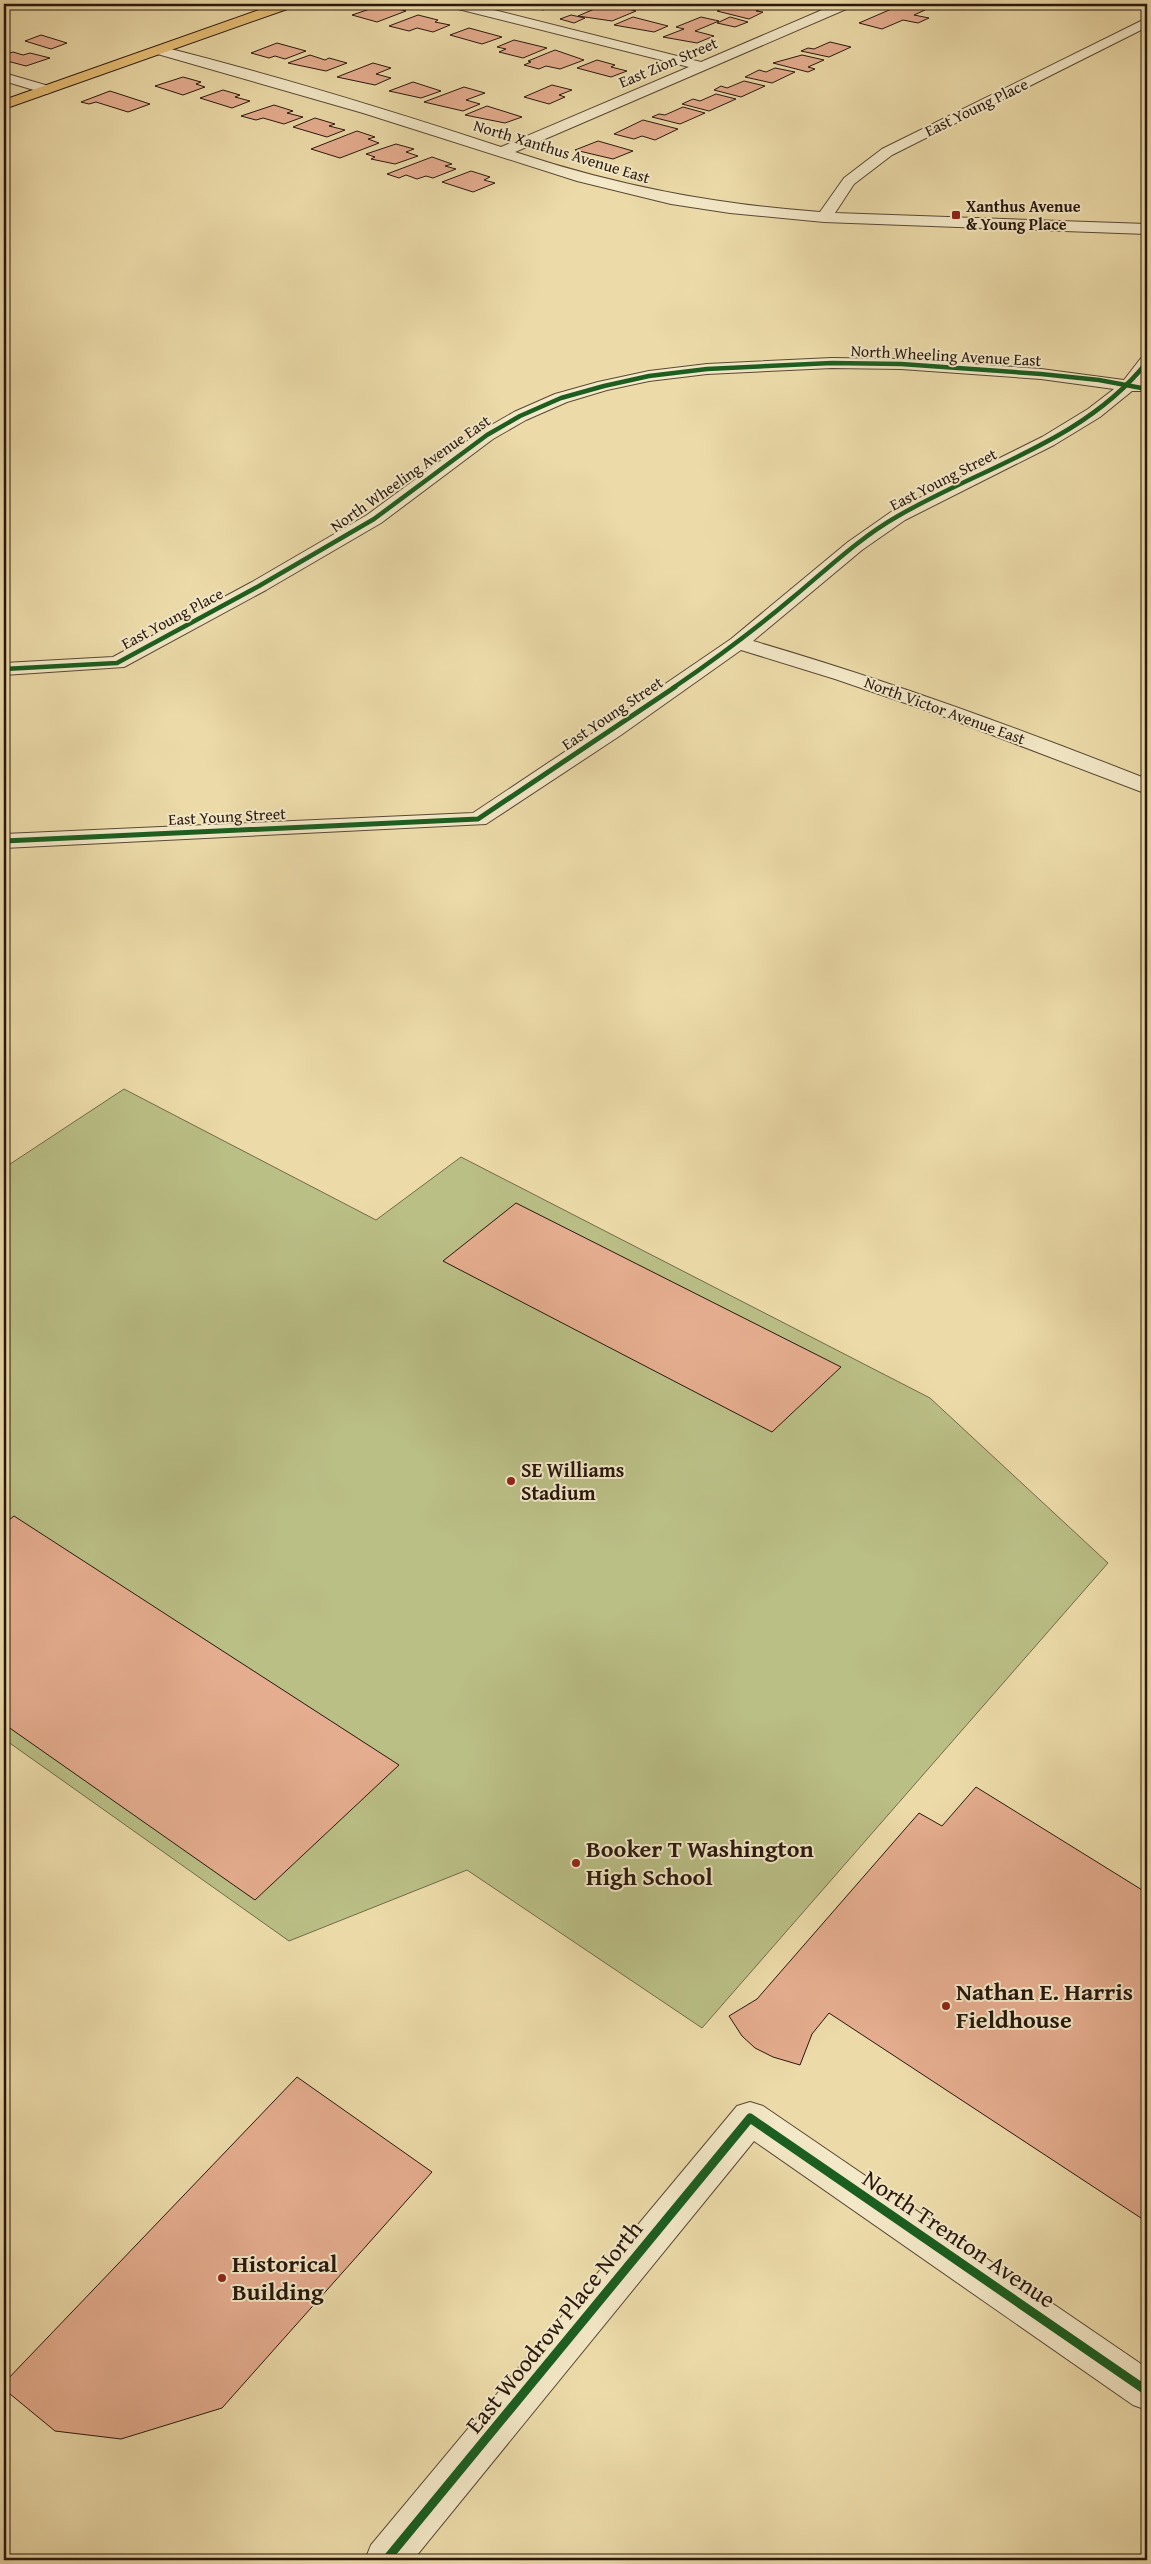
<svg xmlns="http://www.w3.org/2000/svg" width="1151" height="2564" viewBox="0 0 1151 2564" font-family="'Gentium Book Plus',serif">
<rect width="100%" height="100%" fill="#ecdba9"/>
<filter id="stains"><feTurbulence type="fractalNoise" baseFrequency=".004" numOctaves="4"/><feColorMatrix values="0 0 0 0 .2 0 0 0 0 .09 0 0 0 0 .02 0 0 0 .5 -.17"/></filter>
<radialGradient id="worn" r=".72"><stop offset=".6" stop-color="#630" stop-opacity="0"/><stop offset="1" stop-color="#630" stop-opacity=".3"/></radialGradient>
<polygon fill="#babf86" stroke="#716b4a" points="124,1089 376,1220 461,1157 930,1398 1108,1563 702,2028 467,1870 289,1941 4,1739 4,1168"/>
<g fill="#e5ad8f" stroke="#28170d">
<polygon points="530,4 573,4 561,9 551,7 543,10 531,7 536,5"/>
<polygon points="606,4 636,11 612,21 578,16"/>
<polygon points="734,4 750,4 765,7 756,11 763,12 749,19 717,11"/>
<polygon points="903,4 925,10 914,15 929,18 918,23 903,20 882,29 859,23"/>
<polygon points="382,5 406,11 377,22 352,15"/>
<polygon points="418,15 438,20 435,22 450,25 433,32 417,28 409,31 389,26"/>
<polygon points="571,15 585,18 574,23 560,19"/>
<polygon points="633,17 668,26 654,32 614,25"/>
<polygon points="701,17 719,21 695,31 714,36 697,43 663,37 684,29 676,27"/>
<polygon points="730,17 748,22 735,27 717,23"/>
<polygon points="469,28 502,37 482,44 450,35"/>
<polygon points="41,35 67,43 51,49 25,41"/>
<polygon points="514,40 547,48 523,58 499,52 506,49 497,47"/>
<polygon points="830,42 851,47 829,57 801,51 808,48 814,49"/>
<polygon points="277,43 306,51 285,59 275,56 269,58 251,53"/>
<polygon points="555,50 584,60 560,69 546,66 539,69 524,65 531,62 528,61"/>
<polygon points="13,52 23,55 30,53 50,58 26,66 7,61 4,62 4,55"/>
<polygon points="310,55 325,60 329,58 347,63 326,71 288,63"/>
<polygon points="802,55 824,60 808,67 815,69 808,72 773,63"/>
<polygon points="597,60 615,65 611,67 627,71 611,77 577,68"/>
<polygon points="373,63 391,68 376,74 391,78 375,85 337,77"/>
<polygon points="775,68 795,72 772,83 745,77 759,70 766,72"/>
<polygon points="183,77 201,82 196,84 205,87 183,95 155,86"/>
<polygon points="744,81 765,86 741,97 714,90 721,86 727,88"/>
<polygon points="413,82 441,91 421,98 389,91"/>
<polygon points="552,85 572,90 559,95 565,97 549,104 524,97"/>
<polygon points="464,87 485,93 466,100 480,104 463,111 424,102"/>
<polygon points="223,90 240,95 235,97 250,101 232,108 200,98"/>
<polygon points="110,91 150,104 128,112 96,102 89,104 81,102"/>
<polygon points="716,94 736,99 709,111 682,104 693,99 700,101"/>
<polygon points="274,105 293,111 287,113 303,117 284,124 263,118 256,120 241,116"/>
<polygon points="487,106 522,117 505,123 465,115"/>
<polygon points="683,107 705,113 680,124 652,117 659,114 665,115"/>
<polygon points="315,118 335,124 329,126 345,130 327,137 293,127"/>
<polygon points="643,120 678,129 655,140 642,136 634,139 614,134"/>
<polygon points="357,131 375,137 368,139 379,143 340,158 311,149"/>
<polygon points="598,141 633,151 613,159 575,150"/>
<polygon points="396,144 414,149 406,152 418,156 395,164 371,159 375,157 366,154"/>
<polygon points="432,157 452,164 445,166 456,169 433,178 426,176 417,179 406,175 399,178 387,174"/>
<polygon points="471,171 490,177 484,180 495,183 473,192 442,182"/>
<polygon points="516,1203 841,1367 772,1432 443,1261"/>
<polygon points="14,1516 399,1765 255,1900 4,1724 4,1524"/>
<polygon points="976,1787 1147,1893 1147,2222 829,2013 812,2034 800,2065 773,2057 755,2048 742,2036 729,2016 757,1999 919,1813 942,1826"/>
<polygon points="297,2077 432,2172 222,2408 121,2439 55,2431 4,2389 4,2383"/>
</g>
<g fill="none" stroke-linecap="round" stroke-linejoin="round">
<g stroke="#594834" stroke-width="2">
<g id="minor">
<path d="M448,4h22l231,58 135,-58h16l-1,3 -336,145c103,34 197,52 305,60l24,-34 38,-29 265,-131v9l-255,128 -38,29 -19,29 312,11v10l-323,-12 -94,-9 -59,-9 -94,-23 -214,-68 -209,-60 -2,-3 7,-4c115,29 230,64 342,101l188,-80 -239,-60z"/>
<polygon points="4,73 52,87 54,90 47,94 4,81"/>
<path d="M1147,357v16l-6,9 6,1v8h-15l-32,26 -46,28 -149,75 -43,30 -109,91c134,39 265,87 394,138v15l-210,-80 -102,-35 -94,-29 -120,85 -135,89 -482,24v-14l469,-21 132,-88 126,-86 117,-97 43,-30 151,-75 46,-28 26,-20 -73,-10 -140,-10 -69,-1 -125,6 -58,7 -42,9 -40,12 -41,18 -33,19 -112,84 -115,67 -142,77 -120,8v-12l109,-6 139,-75 115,-67 114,-84 33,-19 41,-18 43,-12 51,-11 58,-7 125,-6 69,1 140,10 83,11 17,-22z"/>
<polygon points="750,2102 763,2106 1147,2368 1147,2410 1133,2405 754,2141 413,2560 365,2560 371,2545 737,2106"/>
</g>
</g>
<g stroke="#28170d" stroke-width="2">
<polygon id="major" points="276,4 295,4 293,7 4,109 4,100"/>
</g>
<use href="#minor" fill="#f3e8c7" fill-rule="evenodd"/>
<use href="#major" fill="#e6be74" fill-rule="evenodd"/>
<g stroke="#f3e8c7" stroke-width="6">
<g id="cycleway-far2">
<polyline points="4,669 117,663 259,586 374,519 487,435 520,416 561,398 604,386 649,376 707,369 832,363 901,364 1041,374 1099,380 1147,389"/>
<path d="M673,688c41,-28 80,-57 118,-89 34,-28 68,-61 107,-83 84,-49 187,-75 249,-154"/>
</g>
</g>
<g stroke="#f3e8c7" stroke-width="8">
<polyline id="cycleway-far1" points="4,841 478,819 675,687"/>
</g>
<g stroke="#f3e8c7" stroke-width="12">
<polyline id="cycleway" points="386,2560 750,2118 1147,2391"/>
</g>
<use href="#cycleway-far2" stroke="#1b5e20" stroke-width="4.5"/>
<use href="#cycleway-far1" stroke="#1b5e20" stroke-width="5"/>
<use href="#cycleway" stroke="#1b5e20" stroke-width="9"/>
</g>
<g fill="#8f2418" stroke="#f3e8c7" stroke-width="2">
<rect x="951" y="210" width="10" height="10" rx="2.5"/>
<circle cx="511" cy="1481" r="5"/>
<circle cx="576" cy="1863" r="5"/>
<circle cx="946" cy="2006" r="5"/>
<circle cx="222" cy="2278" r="5"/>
</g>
<g text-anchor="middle" stroke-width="4" stroke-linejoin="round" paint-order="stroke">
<g font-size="16" fill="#28170d" stroke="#f3e8c7">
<text transform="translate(668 62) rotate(-23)" y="6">East Zion Street</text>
<text transform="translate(976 107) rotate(-26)" y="6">East Young Place</text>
<text transform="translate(562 151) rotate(17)" y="6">North Xanthus Avenue East</text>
<text transform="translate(946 355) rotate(3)" y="6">North Wheeling Avenue East</text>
<text transform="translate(410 473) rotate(-35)" y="6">North Wheeling Avenue East</text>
<text transform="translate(943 479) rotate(-27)" y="6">East Young Street</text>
<text transform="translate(172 618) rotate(-28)" y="6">East Young Place</text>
<text transform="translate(945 710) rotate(20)" y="6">North Victor Avenue East</text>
<text transform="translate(612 713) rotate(-34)" y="6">East Young Street</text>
<text transform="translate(227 816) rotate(-3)" y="6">East Young Street</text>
</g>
<g font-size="16" font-weight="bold" fill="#28170d" stroke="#f3e8c7" text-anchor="start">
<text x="966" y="212">Xanthus Avenue<tspan x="966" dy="18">&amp; Young Place</tspan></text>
</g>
<g font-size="20" font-weight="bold" fill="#28170d" stroke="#f3e8c7" text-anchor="start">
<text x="521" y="1477">SE Williams<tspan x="521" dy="23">Stadium</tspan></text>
</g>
<g font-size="24" font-weight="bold" fill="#28170d" stroke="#f3e8c7" text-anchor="start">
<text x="586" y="1857">Booker T Washington<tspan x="586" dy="28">High School</tspan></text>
<text x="956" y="2000">Nathan E. Harris<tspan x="956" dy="28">Fieldhouse</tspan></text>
<text x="232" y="2272">Historical<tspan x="232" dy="28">Building</tspan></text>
</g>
<g font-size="24" fill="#28170d" stroke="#f3e8c7">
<text transform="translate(959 2239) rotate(34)" y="8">North Trenton Avenue</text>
<text transform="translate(554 2327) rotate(-51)" y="8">East Woodrow Place North</text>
</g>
</g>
<rect width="1151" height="2564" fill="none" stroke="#ecdba9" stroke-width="20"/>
<rect x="5" y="5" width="1141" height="2554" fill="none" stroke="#28170d" stroke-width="2.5"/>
<rect x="10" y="10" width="1131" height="2544" fill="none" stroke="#28170d"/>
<rect width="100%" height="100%" filter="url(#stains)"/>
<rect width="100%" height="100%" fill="url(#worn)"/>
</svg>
